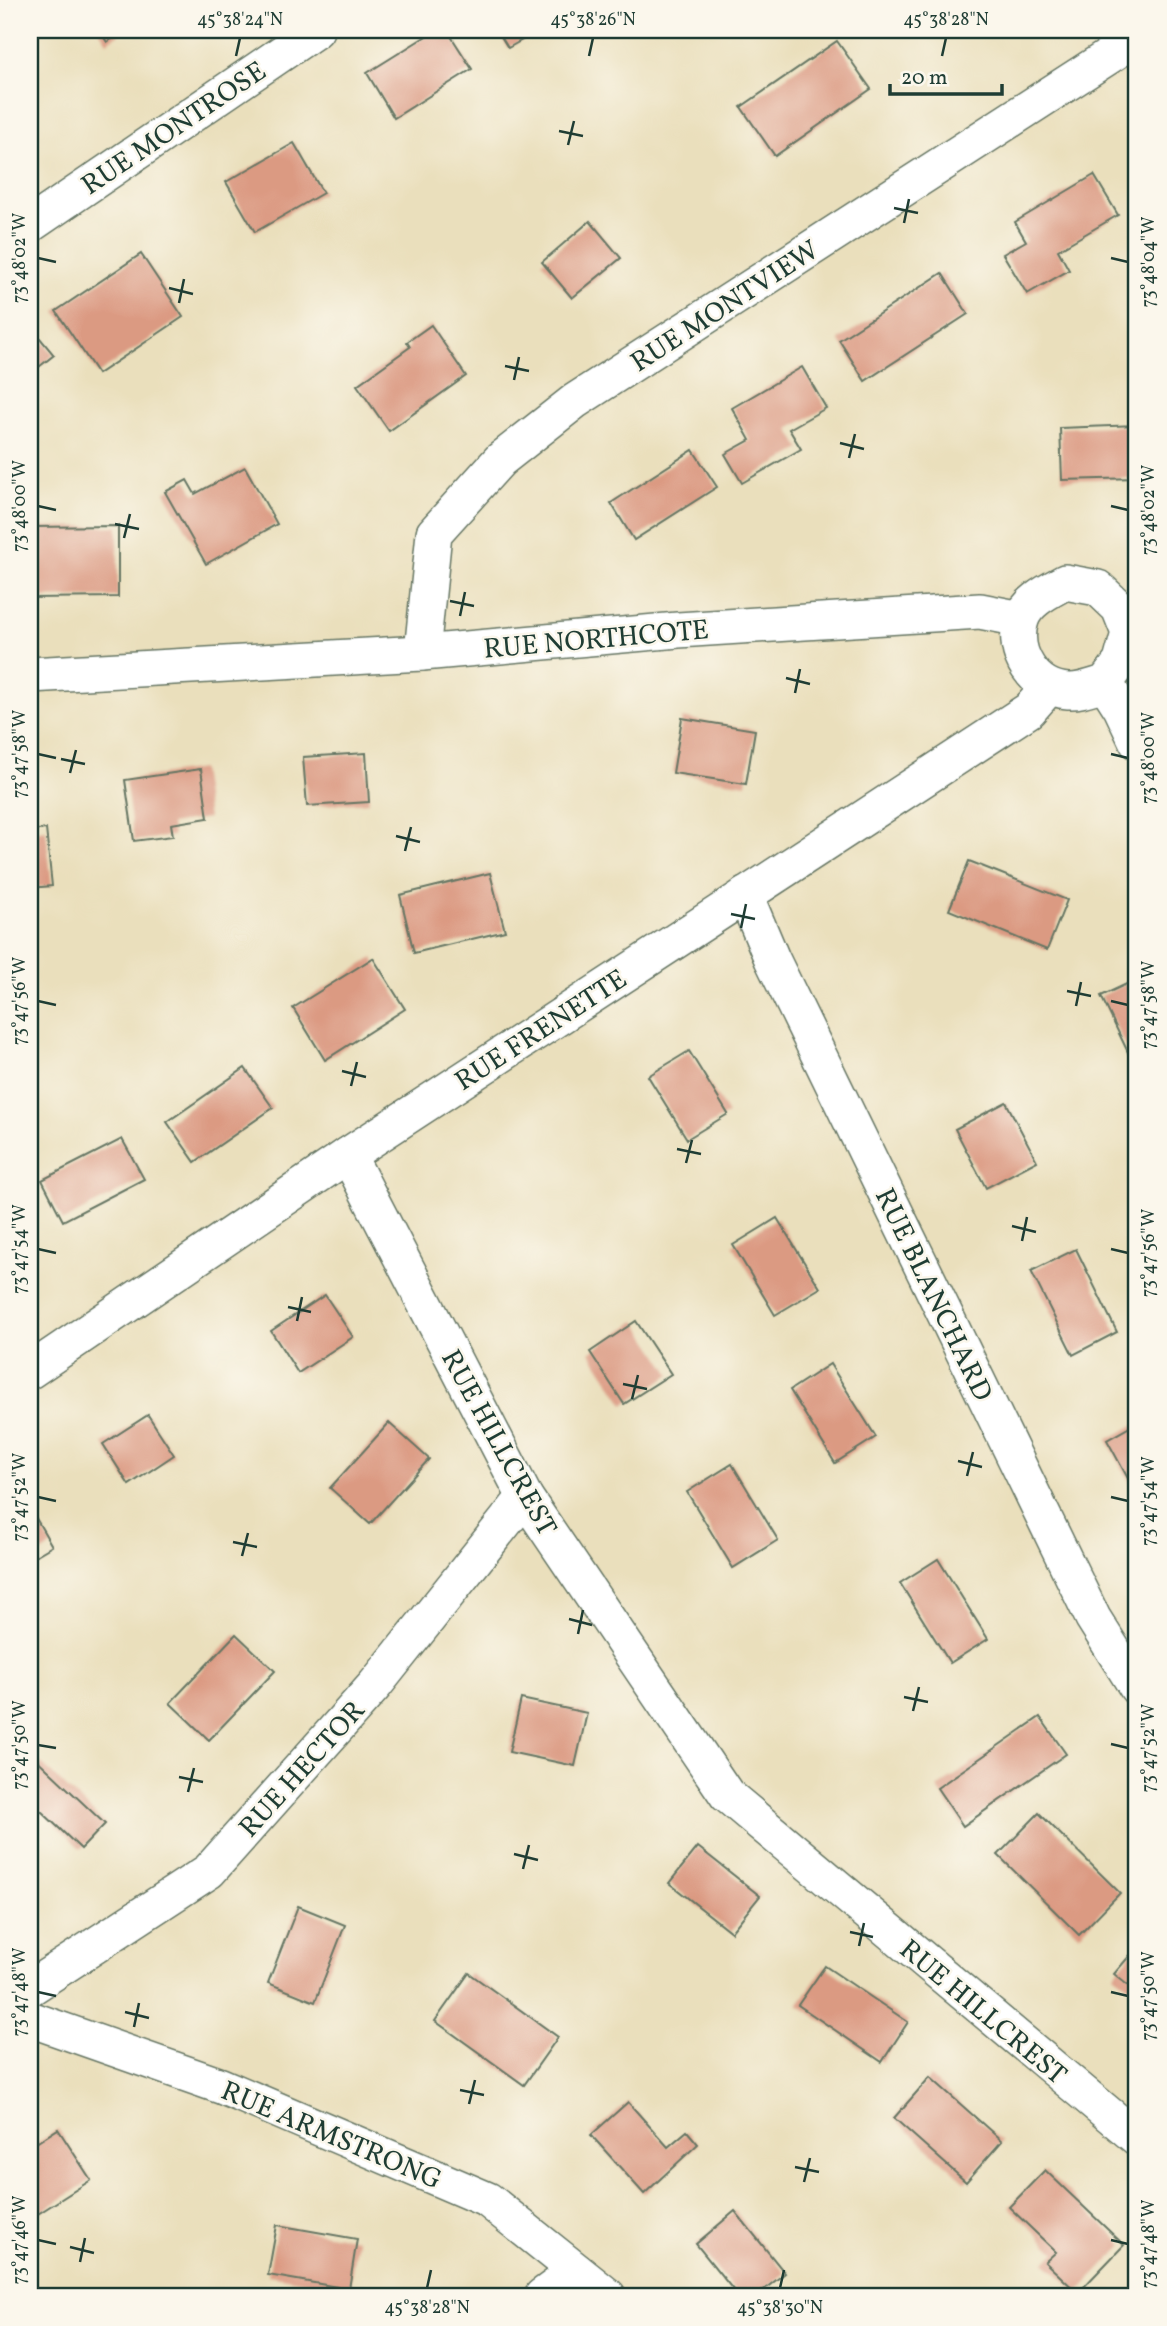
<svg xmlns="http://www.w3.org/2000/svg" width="1167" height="2326" viewBox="0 0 1167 2326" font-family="Vollkorn,serif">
<rect width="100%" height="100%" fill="#fbf7ec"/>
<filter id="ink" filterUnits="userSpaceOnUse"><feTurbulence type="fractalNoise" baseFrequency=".0143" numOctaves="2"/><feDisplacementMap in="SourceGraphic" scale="14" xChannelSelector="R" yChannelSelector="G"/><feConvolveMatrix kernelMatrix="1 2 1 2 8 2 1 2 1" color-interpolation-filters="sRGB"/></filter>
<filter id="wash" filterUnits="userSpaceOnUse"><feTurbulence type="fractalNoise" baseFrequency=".00686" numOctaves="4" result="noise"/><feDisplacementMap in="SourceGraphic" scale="28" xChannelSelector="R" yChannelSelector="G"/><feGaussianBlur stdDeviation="1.57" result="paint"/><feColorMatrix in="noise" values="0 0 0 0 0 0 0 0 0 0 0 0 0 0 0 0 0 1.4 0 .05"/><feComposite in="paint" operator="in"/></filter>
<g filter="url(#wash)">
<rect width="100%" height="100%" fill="#eadfbc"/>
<g id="blocks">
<g fill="#db9a82">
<polygon points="99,30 125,30 107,42"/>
<polygon points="436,30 447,30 472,69 394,118 367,73"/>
<polygon points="497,30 540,30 508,48"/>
<polygon points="837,41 871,89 775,156 741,107"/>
<polygon points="294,143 323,193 255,232 226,182"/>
<polygon points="1094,175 1118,215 1058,250 1069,270 1027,294 1003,254 1026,241 1015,222"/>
<polygon points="590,221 621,258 572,298 542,262"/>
<polygon points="141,254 183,317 98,374 56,311"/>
<polygon points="942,273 968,314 865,381 839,340"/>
<polygon points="431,325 466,376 389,431 357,385 410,347 407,342"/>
<polygon points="30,326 54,355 30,374"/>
<polygon points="802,367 826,408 789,429 801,449 742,483 725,454 750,440 732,408"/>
<polygon points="1137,425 1137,478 1062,480 1060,428"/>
<polygon points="693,450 717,487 634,540 611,503"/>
<polygon points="245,467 277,524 206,564 165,492 187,480 195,494"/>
<polygon points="118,526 118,597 30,598 30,527"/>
<polygon points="682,718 755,730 746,784 673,773"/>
<polygon points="366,753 369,802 307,806 303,757"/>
<polygon points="201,769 208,818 171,824 173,836 134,841 125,780"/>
<polygon points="46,829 52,886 30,888 30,831"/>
<polygon points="969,861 1067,900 1047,950 949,910"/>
<polygon points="490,873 505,931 414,953 400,895"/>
<polygon points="373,958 405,1009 325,1060 293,1008"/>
<polygon points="1137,979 1137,1071 1101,996"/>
<polygon points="689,1051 728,1114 687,1139 648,1076"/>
<polygon points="245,1068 273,1108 195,1162 167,1122"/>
<polygon points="1006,1102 1037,1161 986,1188 955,1129"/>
<polygon points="122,1139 144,1179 63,1221 42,1180"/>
<polygon points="777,1218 820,1288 775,1315 733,1245"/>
<polygon points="1076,1249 1117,1332 1073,1355 1031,1271"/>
<polygon points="325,1295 353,1337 298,1373 271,1331"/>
<polygon points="636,1321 671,1374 624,1404 590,1352"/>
<polygon points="830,1364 876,1437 835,1463 790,1390"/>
<polygon points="148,1415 174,1455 129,1485 103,1444"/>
<polygon points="389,1423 429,1459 370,1524 330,1488"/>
<polygon points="1137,1423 1137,1495 1107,1440"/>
<polygon points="732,1464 778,1540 733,1568 687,1492"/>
<polygon points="30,1508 52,1546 30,1559"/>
<polygon points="938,1559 988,1639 950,1663 900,1583"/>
<polygon points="236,1634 275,1671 209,1740 170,1703"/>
<polygon points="521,1699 587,1713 575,1766 509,1752"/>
<polygon points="1040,1717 1066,1754 963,1826 937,1788"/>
<polygon points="30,1753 105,1824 81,1849 41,1811 30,1823"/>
<polygon points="1039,1813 1120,1893 1079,1935 998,1855"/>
<polygon points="698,1847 760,1896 731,1932 669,1883"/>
<polygon points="298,1906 345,1925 315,2002 268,1983"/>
<polygon points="1137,1947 1137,1993 1114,1974"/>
<polygon points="825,1966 908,2022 882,2062 798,2005"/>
<polygon points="469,1973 558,2037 524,2085 435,2021"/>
<polygon points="930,2077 1002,2141 966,2182 894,2118"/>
<polygon points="628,2102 668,2147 687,2131 698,2144 644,2194 591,2135"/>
<polygon points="58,2129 91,2180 30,2219 30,2147"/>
<polygon points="1045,2170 1124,2245 1078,2293 1045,2262 1056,2252 1009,2207"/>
<polygon points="735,2211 785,2273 756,2296 738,2296 696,2244"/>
<polygon points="277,2225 357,2239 349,2289 268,2275"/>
</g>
</g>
</g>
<g filter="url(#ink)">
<use href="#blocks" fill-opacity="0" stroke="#667664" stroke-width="2"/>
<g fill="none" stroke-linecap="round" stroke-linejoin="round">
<g stroke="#667664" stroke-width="38">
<g id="minor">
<polyline points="30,225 316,30"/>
<path d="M1065,582l33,6 21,20 10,25 -8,29 -16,21c-11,3 -26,9 -37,8 -34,-2 -57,-38 -47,-71 6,-19 28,-29 44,-38z"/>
<polyline points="422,653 434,533 500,460 575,401 1137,38"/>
<polyline points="30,675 422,653 678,630 980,611 1021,619"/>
<polyline points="1105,683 1121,708 1137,742"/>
<polyline points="745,895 772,959 1093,1618 1137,1688"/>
<polyline points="348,1155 525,1497 727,1795 1137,2138"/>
<polyline points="30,1371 348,1155 1029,710 1049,687"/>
<polyline points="30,1988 209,1871 375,1685 525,1497"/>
<polyline points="30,2019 221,2086 488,2200 608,2296"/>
<polyline points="542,2296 576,2271"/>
</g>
</g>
<use href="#minor" stroke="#fff" stroke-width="35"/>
</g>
</g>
<path fill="none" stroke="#1f3d34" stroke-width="2.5" d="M236,56l4,-18M589,56l4,-18M942,56l4,-18M559,131l24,5M568,145l6,-24M894,208l24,5M904,223l5,-24M38,258l18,4M1111,258l17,4M169,288l24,6M179,303l5,-24M505,366l24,5M514,380l5,-23M840,443l24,6M849,458l6,-24M38,506l18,4M1111,506l17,4M115,524l24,5M124,538l6,-24M450,601l24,5M460,616l5,-24M786,678l24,6M795,693l5,-24M38,754l18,4M1111,754l17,4M61,759l24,5M70,773l6,-23M396,836l24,6M405,851l6,-24M731,914l24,5M741,928l5,-24M1067,991l24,5M38,1001l18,4M1111,1001l17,4M1076,1006l5,-24M342,1071l24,6M351,1086l6,-24M677,1149l24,5M686,1163l6,-23M1012,1226l24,6M1022,1241l5,-24M38,1249l18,4M1111,1249l17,4M288,1307l23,5M297,1321l5,-24M623,1384l24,5M632,1399l6,-24M958,1461l24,6M967,1476l6,-24M38,1497l18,4M1111,1497l17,4M233,1542l24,5M242,1556l6,-23M569,1619l23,6M578,1634l5,-24M904,1697l24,5M913,1711l6,-24M1111,1744l17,4M38,1745l18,3M179,1777l24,5M188,1792l6,-24M514,1854l24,6M523,1869l6,-24M850,1932l23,5M859,1946l5,-23M38,1992l18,4M1111,1992l17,4M125,2012l24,6M134,2027l5,-24M460,2090l24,5M469,2104l6,-24M795,2167l24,5M804,2182l6,-24M38,2240l18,4M1111,2240l17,4M70,2247l24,6M80,2262l5,-24M427,2288l4,-18M780,2288l4,-18"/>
<g text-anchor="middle" stroke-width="5" stroke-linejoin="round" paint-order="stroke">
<g font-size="28" fill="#1f3d34" stroke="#fbf7ec">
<text transform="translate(173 127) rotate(-34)" y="10">RUE MONTROSE</text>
<text transform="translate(724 305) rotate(-33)" y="10">RUE MONTVIEW</text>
<text transform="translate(596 638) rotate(-5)" y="10">RUE NORTHCOTE</text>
<text transform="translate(540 1029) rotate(-33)" y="10">RUE FRENETTE</text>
<text transform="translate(935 1294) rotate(64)" y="10">RUE BLANCHARD</text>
<text transform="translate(500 1442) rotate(61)" y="10">RUE HILLCREST</text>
<text transform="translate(301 1768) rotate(-48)" y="10">RUE HECTOR</text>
<text transform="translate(984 2011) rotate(40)" y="10">RUE HILLCREST</text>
<text transform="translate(332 2134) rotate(23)" y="10">RUE ARMSTRONG</text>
</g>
</g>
<rect width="1167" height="2326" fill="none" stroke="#fbf7ec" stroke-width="77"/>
<path d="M890 84v10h112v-10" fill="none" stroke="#1f3d34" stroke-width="3.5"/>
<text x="901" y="84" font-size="21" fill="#1f3d34" stroke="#fbf7ec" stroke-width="5" paint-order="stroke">20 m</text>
<rect x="38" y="38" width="1090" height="2250" fill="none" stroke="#1f3d34" stroke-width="2.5"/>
<g font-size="18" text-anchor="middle" fill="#1f3d34">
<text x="240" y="25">45°38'24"N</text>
<text x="593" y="25">45°38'26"N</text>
<text x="946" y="25">45°38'28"N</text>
<text transform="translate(19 258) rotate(-90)" y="6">73°48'02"W</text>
<text transform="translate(1148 262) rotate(-90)" y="6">73°48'04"W</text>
<text transform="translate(19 506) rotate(-90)" y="6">73°48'00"W</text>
<text transform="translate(1148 510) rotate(-90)" y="6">73°48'02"W</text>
<text transform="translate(19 754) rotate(-90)" y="6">73°47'58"W</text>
<text transform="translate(1148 758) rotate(-90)" y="6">73°48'00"W</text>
<text transform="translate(19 1001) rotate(-90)" y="6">73°47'56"W</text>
<text transform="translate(1148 1005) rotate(-90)" y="6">73°47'58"W</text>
<text transform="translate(19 1249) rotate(-90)" y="6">73°47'54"W</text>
<text transform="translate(1148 1253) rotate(-90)" y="6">73°47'56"W</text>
<text transform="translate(19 1497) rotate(-90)" y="6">73°47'52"W</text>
<text transform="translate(1148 1501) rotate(-90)" y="6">73°47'54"W</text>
<text transform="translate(19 1745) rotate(-90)" y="6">73°47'50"W</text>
<text transform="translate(1148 1748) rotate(-90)" y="6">73°47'52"W</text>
<text transform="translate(19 1992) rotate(-90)" y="6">73°47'48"W</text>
<text transform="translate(1148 1996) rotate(-90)" y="6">73°47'50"W</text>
<text transform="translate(19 2240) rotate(-90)" y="6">73°47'46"W</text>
<text transform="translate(1148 2244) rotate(-90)" y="6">73°47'48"W</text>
<text x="427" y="2313">45°38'28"N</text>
<text x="780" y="2313">45°38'30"N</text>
</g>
</svg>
